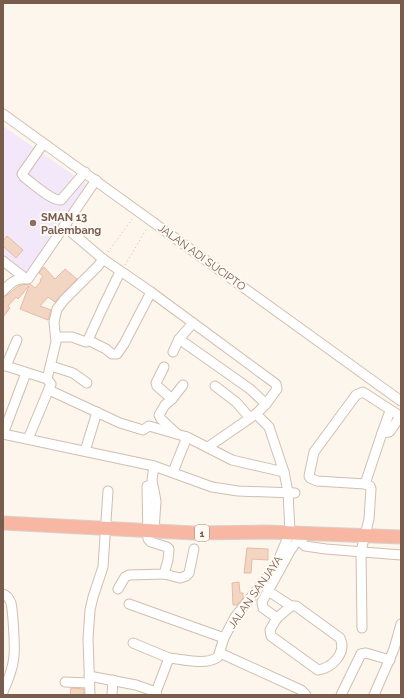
<svg xmlns="http://www.w3.org/2000/svg" width="404" height="698" viewBox="0 0 404 698" font-family="Raleway,sans-serif">
<rect width="100%" height="100%" fill="#fdf6ec"/>
<polygon fill="#f3e8fa" points="3,126 89,186 25,276 3,259"/>
<g fill="#f3d5c3" stroke="#e6bba3">
<polygon points="7,236 23,250 16,258 3,246 3,241"/>
<polygon points="44,267 55,279 65,269 77,279 55,302 48,297 40,306 51,310 48,320 20,309 29,286 18,299 16,297 8,306 10,308 3,317 3,297 7,295 17,287 21,285 30,284 35,288 41,281 40,280 43,276 39,273"/>
<polygon points="247,548 268,549 268,560 252,559 251,573 244,573"/>
<polygon points="239,582 240,593 243,593 243,598 237,605 233,605 232,583"/>
<polygon points="71,688 84,689 84,695 70,695"/>
</g>
<g fill="none" stroke-linecap="round" stroke-linejoin="round">
<g stroke="#d1beb0" stroke-width="11">
<g id="minor">
<polyline points="3,114 401,401"/>
<path d="M43,144l-21,30 2,3c8,6 28,24 37,23l24,-28"/>
<path d="M103,259l48,33 125,92 1,5 -11,15 -10,10 13,13 15,45 4,20 2,40 -12,29 -9,14 -34,42 -11,21 -6,19c-13,9 -35,2 -49,1l-13,34 1,3"/>
<polyline points="3,261 25,278"/>
<path d="M3,291c7,-8 14,-14 25,-12l68,-99"/>
<polyline points="56,337 72,337 86,342 88,340 103,307 120,272"/>
<polyline points="179,339 250,389 266,404"/>
<polyline points="88,340 106,349 112,354 117,354 124,344 151,292"/>
<polyline points="173,352 179,339 193,323"/>
<polyline points="3,365 47,379 51,384 28,439"/>
<polyline points="6,366 17,340"/>
<polyline points="51,366 73,373 87,383"/>
<polyline points="164,367 156,383 157,386 172,399 165,405 159,415 161,419 176,433"/>
<polyline points="47,379 56,342 54,322 57,309 64,300 98,266 103,259 64,226"/>
<polyline points="215,386 236,402 250,418"/>
<polyline points="49,390 120,423 143,430 149,426 187,437 173,472"/>
<polyline points="172,399 183,385"/>
<polyline points="400,416 363,392 356,395 314,452 309,476 310,478 317,481 365,484 382,433 389,432 391,430 401,415"/>
<polyline points="382,433 390,411"/>
<polyline points="3,434 154,466 212,487 238,491 295,493"/>
<polyline points="3,434 26,373"/>
<polyline points="187,437 232,460 284,472"/>
<polyline points="208,447 256,414"/>
<polyline points="85,451 97,412"/>
<polyline points="154,466 152,480 156,501 154,531"/>
<polyline points="302,536 302,543 305,546 326,549 401,555"/>
<polyline points="164,574 180,578 186,576 189,573 194,549"/>
<polyline points="118,589 125,577 129,575 164,574 168,560 169,549 167,547 151,542 148,539 147,486"/>
<polyline points="268,591 291,606"/>
<path d="M3,594c4,1 6,4 8,9 2,9 4,43 3,53 -1,12 -6,25 -11,36"/>
<polyline points="129,604 224,638"/>
<path d="M291,606h5l44,32c7,15 -8,30 -22,32l-47,-34 -1,-6 7,-12z"/>
<polyline points="277,618 263,608 262,602 290,551 302,534"/>
<polyline points="362,628 361,551 369,519 371,489 370,486 365,484"/>
<polyline points="133,643 169,658"/>
<polyline points="220,653 301,690 306,695"/>
<polyline points="89,676 136,685 156,692"/>
<polyline points="65,682 89,683"/>
<polyline points="90,695 88,639 90,610 93,597 103,567 108,491"/>
<polyline points="112,695 113,680"/>
<polyline points="341,695 361,654 366,653 390,660"/>
<polyline points="374,695 394,649 401,624"/>
</g>
</g>
<g stroke="#dad1cd" stroke-width="15">
<polyline id="highway" points="3,523 194,533 267,532 401,537"/>
</g>
<g stroke="#d9b8a5" stroke-width="1" stroke-dasharray="1 3" stroke-linecap="butt">
<polyline points="108,252 133,218"/>
<polyline points="125,265 147,228"/>
</g>
<use href="#minor" stroke="#fff" stroke-width="9"/>
<use href="#highway" stroke="#f7b7a3" stroke-width="13"/>
</g>
<circle fill="#8d6e63" stroke="#fffaf3" stroke-width="1.5" cx="33" cy="223" r="4"/>
<g text-anchor="middle" stroke-width="4" stroke-linejoin="round" paint-order="stroke">
<rect fill="#fffaf3" stroke="#a28b7f" stroke-width="1" x="195" y="525" width="14" height="16" rx="3"/>
<g font-size="10" font-weight="bold" fill="#7a5c4d">
<text x="202" y="537">1</text>
</g>
<g font-size="11" font-weight="bold" fill="#785e54" stroke="#fffaf3" text-anchor="start">
<text x="41" y="221">SMAN 13<tspan x="41" dy="13">Palembang</tspan></text>
</g>
<g font-size="11" fill="#7a5c4d" stroke="#fffaf3">
<text transform="translate(202 257) rotate(36)" y="4">JALAN ADI SUCIPTO</text>
<text transform="translate(255 592) rotate(-55)" y="4">JALAN SANJAYA</text>
</g>
</g>
<rect width="404" height="698" fill="none" stroke="#7a5c4d" stroke-width="8"/>
</svg>
